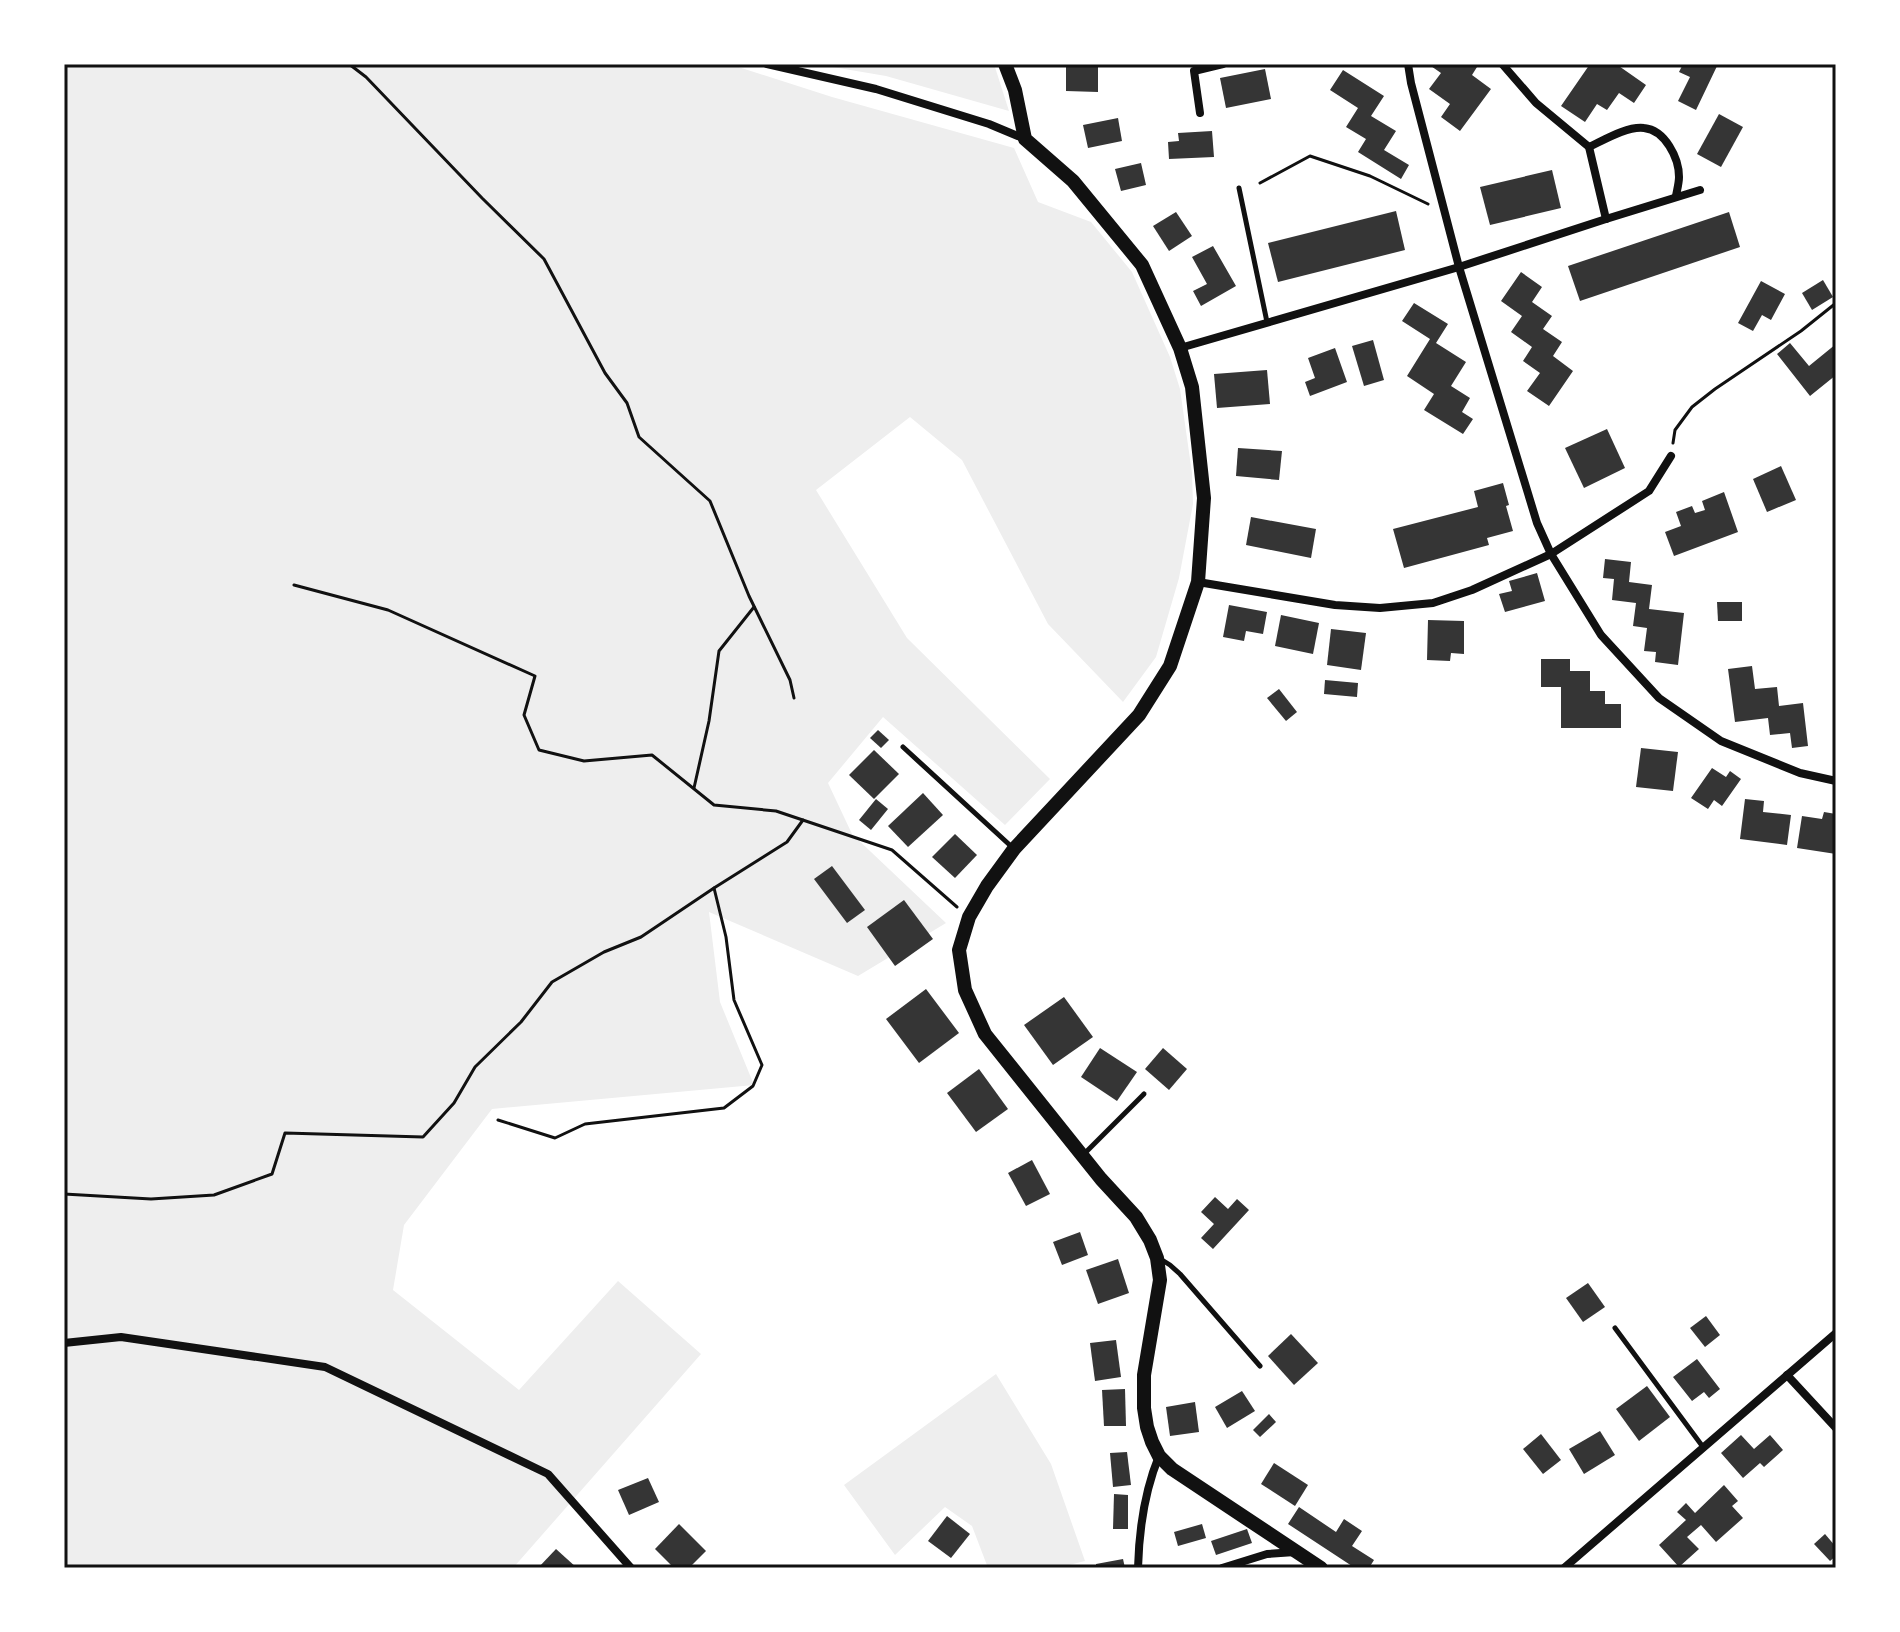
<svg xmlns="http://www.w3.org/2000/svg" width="1900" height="1632" viewBox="0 0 1900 1632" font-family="Commissioner,sans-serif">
<rect width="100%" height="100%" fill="#fff"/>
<g fill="#eee">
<polygon points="64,64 729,64 832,97 1014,148 1038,202 1091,222 1132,272 1170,357 1180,389 1192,473 1193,504 1179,578 1156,657 1123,702 1048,624 962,460 910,417 816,490 907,638 1050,779 1005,825 883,717 828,783 852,834 946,923 858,976 709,912 720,1002 754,1085 492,1109 404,1225 393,1290 519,1390 618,1281 701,1354 513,1568 64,1568"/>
<polygon points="815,64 994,64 1009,111 886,76"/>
<polygon points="996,1374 1051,1464 1085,1561 1057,1568 988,1568 972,1526 945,1507 895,1555 844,1485"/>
</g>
<g fill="#353535">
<polygon points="1428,64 1472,64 1477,67 1472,75 1491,89 1460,131 1441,117 1450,104 1429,89 1441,73"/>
<polygon points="1590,64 1616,64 1646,85 1634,103 1619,93 1607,110 1597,104 1585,122 1561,106"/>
<polygon points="1683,64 1718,64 1696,110 1678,101 1690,77 1679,72"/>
<polygon points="1066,67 1098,67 1098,92 1066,91"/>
<polygon points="1265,69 1271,99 1226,108 1220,78"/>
<polygon points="1343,70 1384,96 1371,116 1396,131 1384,150 1409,165 1401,179 1358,152 1366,139 1346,127 1358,108 1330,90"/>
<polygon points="1719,114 1743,127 1721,167 1697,154"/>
<polygon points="1118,118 1122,141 1088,148 1083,125"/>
<polygon points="1212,131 1214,157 1169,159 1168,142 1179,141 1178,133"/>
<polygon points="1141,163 1146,185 1121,191 1115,169"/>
<polygon points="1552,170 1561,208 1490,225 1480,187"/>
<polygon points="1396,211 1405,250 1278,282 1268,243"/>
<polygon points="1176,212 1192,236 1169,251 1153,226"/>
<polygon points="1729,212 1740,247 1580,301 1568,266"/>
<polygon points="1213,246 1236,286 1201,306 1193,291 1207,284 1192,257"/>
<polygon points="1521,272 1542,287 1532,302 1552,316 1543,329 1562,342 1553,356 1573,371 1549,406 1527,391 1540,373 1523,361 1532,347 1511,332 1522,316 1501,301"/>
<polygon points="1823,280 1833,297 1812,310 1802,293"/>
<polygon points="1761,281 1785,294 1771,320 1762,315 1753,331 1738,323"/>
<polygon points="1414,303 1448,324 1436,343 1466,362 1451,386 1470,398 1462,412 1473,419 1463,434 1424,410 1434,394 1407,376 1430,339 1402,321"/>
<polygon points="1373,340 1384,380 1364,386 1352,346"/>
<polygon points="1790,343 1809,366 1836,344 1836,375 1810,396 1777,354"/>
<polygon points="1335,348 1347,382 1310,396 1305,382 1315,378 1308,358"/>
<polygon points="1267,370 1270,404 1217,408 1214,374"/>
<polygon points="1607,429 1625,468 1584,488 1565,448"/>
<polygon points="1238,448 1282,451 1279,480 1236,476"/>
<polygon points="1781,466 1796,500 1767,512 1753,479"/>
<polygon points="1503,483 1509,505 1506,506 1513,531 1487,538 1489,545 1404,568 1393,529 1478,507 1474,491"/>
<polygon points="1724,492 1738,532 1674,556 1665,532 1681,526 1676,512 1692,506 1695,513 1705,510 1702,501"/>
<polygon points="1251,517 1316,529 1311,558 1246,545"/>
<polygon points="1605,559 1631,562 1629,582 1652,585 1649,609 1684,613 1678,665 1655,662 1656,652 1644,651 1647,628 1633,626 1636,603 1612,600 1614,579 1603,578"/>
<polygon points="1537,573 1545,601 1505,612 1499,594 1512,591 1509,581"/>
<polygon points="1717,602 1742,602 1742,621 1718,621"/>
<polygon points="1229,605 1267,612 1263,634 1246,631 1244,641 1223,637"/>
<polygon points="1281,615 1319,623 1313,654 1275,646"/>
<polygon points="1428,620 1464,621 1464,654 1451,653 1450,661 1427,660"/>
<polygon points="1331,629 1366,633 1361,670 1327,665"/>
<polygon points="1541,659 1570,659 1570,671 1590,671 1590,691 1605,691 1605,704 1621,704 1621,728 1561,728 1561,687 1541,687"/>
<polygon points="1752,666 1755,689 1777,687 1779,706 1803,703 1808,746 1792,748 1790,733 1770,735 1768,718 1735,722 1728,669"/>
<polygon points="1325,680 1358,683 1357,697 1324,694"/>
<polygon points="1279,689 1297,712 1286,721 1267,698"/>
<polygon points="878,730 889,740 881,748 870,738"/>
<polygon points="1641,748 1678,752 1673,791 1636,787"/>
<polygon points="874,750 899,774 874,799 849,775"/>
<polygon points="1712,768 1726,777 1730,771 1741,779 1722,806 1714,800 1708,809 1691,798"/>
<polygon points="923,793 943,815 908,847 888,826"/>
<polygon points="876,799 888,809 871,830 859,820"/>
<polygon points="1745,799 1764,801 1763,812 1791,815 1787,845 1740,839"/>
<polygon points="1824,812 1836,814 1836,854 1797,848 1802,816 1822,819"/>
<polygon points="955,834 977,855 955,878 932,857"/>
<polygon points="832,866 865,910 847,923 814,879"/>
<polygon points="904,900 933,939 895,966 867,927"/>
<polygon points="926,989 959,1033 919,1063 886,1019"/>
<polygon points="1064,997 1093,1037 1053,1065 1024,1025"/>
<polygon points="1100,1048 1137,1072 1117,1101 1081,1077"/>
<polygon points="1163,1048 1187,1069 1169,1090 1145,1069"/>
<polygon points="979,1069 1008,1109 976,1132 947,1093"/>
<polygon points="1032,1160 1050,1194 1026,1206 1008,1173"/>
<polygon points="1215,1197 1228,1209 1237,1199 1249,1210 1213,1249 1201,1238 1214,1224 1201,1212"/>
<polygon points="1080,1232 1088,1255 1062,1265 1053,1242"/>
<polygon points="1118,1259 1129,1293 1098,1304 1086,1270"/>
<polygon points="1588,1283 1605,1307 1583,1322 1566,1298"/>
<polygon points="1706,1316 1720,1335 1705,1347 1690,1328"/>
<polygon points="1291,1334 1318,1363 1294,1385 1268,1356"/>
<polygon points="1116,1340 1121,1377 1095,1381 1090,1343"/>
<polygon points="1697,1359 1720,1389 1709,1398 1704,1392 1692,1401 1673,1377"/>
<polygon points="1647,1386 1670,1417 1639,1441 1616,1409"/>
<polygon points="1125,1389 1126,1426 1104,1426 1102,1390"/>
<polygon points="1242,1391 1255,1411 1227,1428 1215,1407"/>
<polygon points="1195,1402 1199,1432 1170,1436 1166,1407"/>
<polygon points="1269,1414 1276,1422 1260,1437 1253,1430"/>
<polygon points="1600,1431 1615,1455 1584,1474 1569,1449"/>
<polygon points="1541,1434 1561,1460 1543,1474 1523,1449"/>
<polygon points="1741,1435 1754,1449 1770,1435 1783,1450 1764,1467 1760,1463 1743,1478 1721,1453"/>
<polygon points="1127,1452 1131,1485 1113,1487 1110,1453"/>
<polygon points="1274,1463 1308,1485 1295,1506 1261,1484"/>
<polygon points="648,1478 659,1502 629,1515 618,1490"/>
<polygon points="1724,1485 1738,1501 1732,1506 1743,1518 1716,1542 1701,1525 1687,1537 1699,1549 1679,1567 1659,1545 1686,1520 1677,1512 1686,1503 1695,1513"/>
<polygon points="1114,1494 1128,1495 1128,1529 1113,1529"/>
<polygon points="1299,1507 1336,1532 1344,1519 1362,1531 1352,1546 1374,1560 1369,1568 1355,1568 1288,1524"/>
<polygon points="947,1516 970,1534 951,1558 928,1541"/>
<polygon points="679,1524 706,1551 689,1568 674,1568 655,1549"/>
<polygon points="1202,1524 1206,1538 1178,1546 1174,1532"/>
<polygon points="1247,1529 1252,1543 1216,1555 1211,1541"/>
<polygon points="1825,1534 1836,1547 1836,1556 1830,1561 1814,1544"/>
<polygon points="556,1549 577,1568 538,1568"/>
<polygon points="1123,1559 1125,1568 1096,1568 1096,1564"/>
</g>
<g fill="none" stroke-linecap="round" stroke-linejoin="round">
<g stroke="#111" stroke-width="3">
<polyline points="349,64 366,77 482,198 544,259 605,373 627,403 639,437 710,501 749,596 790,680 794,698"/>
<polyline points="1260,183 1310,156 1370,176 1428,204"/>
<polyline points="1673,443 1675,430 1692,407 1715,389 1801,331 1836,303"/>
<polyline points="294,585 388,610 535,676 524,715 539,750 584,761 652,755 714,805 776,811 892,850 957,907"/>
<polyline points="694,788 709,721 719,651 754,607"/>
<polyline points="498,1120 555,1138 585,1124 724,1108 753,1086 762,1065 734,1000 726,937 714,888 787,842 803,820"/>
<polyline points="64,1194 151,1199 214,1195 272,1174 285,1133 423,1137 454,1103 475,1067 521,1022 552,982 604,952 641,937 714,888"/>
</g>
<g stroke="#111" stroke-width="5">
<polyline points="1239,188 1267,322"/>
<polyline points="903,747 1013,848"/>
<polyline points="1083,1155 1144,1094"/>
<polyline points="1162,1260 1170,1265 1180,1274 1260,1366"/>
<polyline points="1615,1328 1703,1447"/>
</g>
<g stroke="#111" stroke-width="8">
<polyline points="767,64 876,89 989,124 1025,139"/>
<polyline points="1408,64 1411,83 1459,267 1537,523 1551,554 1601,635 1659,698 1721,741 1800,773 1836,781"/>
<polyline points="1503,65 1536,103 1589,147 1606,219"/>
<polyline points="1200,113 1194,71 1223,64"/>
<path d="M1589,147c15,-7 38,-21 55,-19 21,2 35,30 35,49 0,6 -2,13 -3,19"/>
<polyline points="1180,348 1459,267 1606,219 1700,190"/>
<polyline points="1198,582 1335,605 1380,608 1433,603 1472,590 1551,554 1649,491 1671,456"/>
<polyline points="64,1343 121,1337 325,1367 548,1474 631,1568"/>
<polyline points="1787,1375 1836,1428"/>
<path d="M1138,1568c1,-37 7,-78 21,-112"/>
<polyline points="1222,1568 1267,1554 1295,1552"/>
<polyline points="1564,1568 1836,1333"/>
</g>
<polyline stroke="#111" stroke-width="14" points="1005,64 1015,90 1025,139 1073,181 1142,265 1180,348 1192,387 1204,498 1198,582 1170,666 1139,715 1014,849 987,886 969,917 959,950 965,990 985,1034 1101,1179 1136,1217 1150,1240 1157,1258 1160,1280 1144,1375 1144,1408 1147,1427 1152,1442 1159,1456 1172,1469 1321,1568"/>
</g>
<rect width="1900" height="1632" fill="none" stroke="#ffffff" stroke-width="132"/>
<rect x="66" y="66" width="1768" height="1500" fill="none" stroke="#111" stroke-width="3"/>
</svg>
